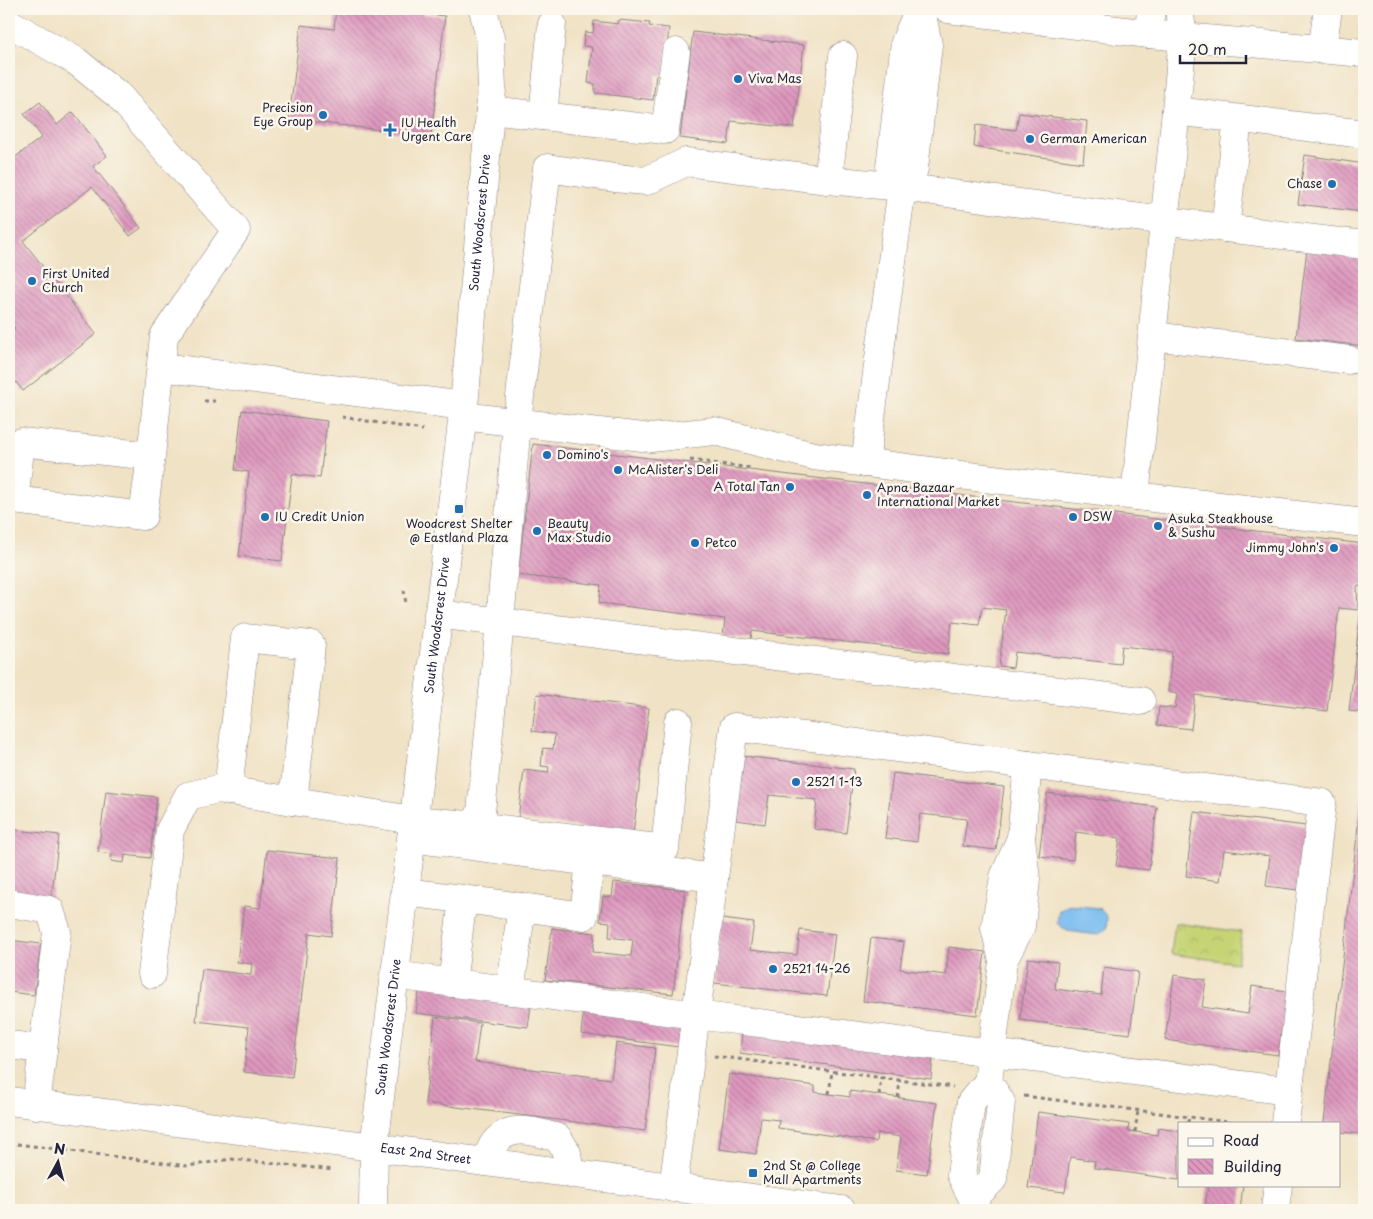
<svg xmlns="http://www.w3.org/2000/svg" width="1373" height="1219" viewBox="0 0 1373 1219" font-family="'Playpen Sans',sans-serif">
<defs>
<pattern id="park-crowns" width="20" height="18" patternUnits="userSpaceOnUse" patternTransform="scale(1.25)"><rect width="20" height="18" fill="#c6d476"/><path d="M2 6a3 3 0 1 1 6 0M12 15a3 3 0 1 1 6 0" fill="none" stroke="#aab667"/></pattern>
<pattern id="building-back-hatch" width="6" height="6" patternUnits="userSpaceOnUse" patternTransform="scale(1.25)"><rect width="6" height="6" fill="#df98bf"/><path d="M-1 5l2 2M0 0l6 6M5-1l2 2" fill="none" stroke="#b47c9c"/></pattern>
</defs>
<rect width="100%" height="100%" fill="#fbf7ec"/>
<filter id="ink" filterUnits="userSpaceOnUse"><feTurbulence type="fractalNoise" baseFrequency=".02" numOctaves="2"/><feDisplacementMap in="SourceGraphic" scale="10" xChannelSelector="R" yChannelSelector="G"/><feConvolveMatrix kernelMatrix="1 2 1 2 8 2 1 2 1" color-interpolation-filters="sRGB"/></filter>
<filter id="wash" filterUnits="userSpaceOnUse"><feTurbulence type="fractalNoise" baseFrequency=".0096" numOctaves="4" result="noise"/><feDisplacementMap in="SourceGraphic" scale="20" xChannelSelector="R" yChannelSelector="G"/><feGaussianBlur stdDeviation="1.12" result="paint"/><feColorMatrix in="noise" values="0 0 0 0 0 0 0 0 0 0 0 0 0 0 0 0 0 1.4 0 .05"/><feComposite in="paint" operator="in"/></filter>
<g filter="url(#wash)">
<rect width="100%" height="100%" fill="#f0e2c5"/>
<polygon fill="url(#park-crowns)" stroke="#747b58" points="1175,923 1242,932 1237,963 1171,954"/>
<polygon fill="#7abdf0" stroke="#4e7096" points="1069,905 1099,908 1107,917 1106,929 1098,935 1067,931 1057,923 1059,911"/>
<g id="blocks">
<g fill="url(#building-back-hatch)">
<polygon points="336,9 374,9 394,11 394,9 424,9 423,14 445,16 431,136 289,119 301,25 334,29"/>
<polygon points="1291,9 1322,9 1322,13 1290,10"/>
<polygon points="619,20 650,23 649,26 669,28 664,75 656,75 653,100 595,93 595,84 588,83 592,47 583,46 585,32 593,33 594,21 618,24"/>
<polygon points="693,32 804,45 794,128 731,121 728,144 680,138"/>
<polygon points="40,102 57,125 73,112 107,156 93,166 141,228 130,236 92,187 23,241 96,334 23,391 9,373 9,333 15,328 9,321 9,162 42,137 24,114"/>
<polygon points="1019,113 1087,121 1083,163 974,147 976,125 1016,130"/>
<polygon points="1305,155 1364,164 1364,235 1360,234 1362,212 1298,204"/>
<polygon points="1307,249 1364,256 1364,346 1296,338"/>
<polygon points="242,410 327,421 320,478 292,474 282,561 239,556 249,472 235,470"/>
<polygon points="533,444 1364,544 1362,549 1364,549 1364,587 1357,586 1358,610 1339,608 1327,711 1195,695 1191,729 1157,725 1159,707 1175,708 1177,694 1168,692 1172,652 1122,646 1120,664 1015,652 1013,668 999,666 1006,610 982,607 979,625 952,622 948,654 752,631 751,639 723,636 725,619 599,603 601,585 518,575"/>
<polygon points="1363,590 1364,590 1364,713 1349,711"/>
<polygon points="537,694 649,708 633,834 518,819 524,770 548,773 549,767 541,766 543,748 553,749 555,734 532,731"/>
<polygon points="743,756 854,769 846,833 814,829 817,800 769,795 765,824 736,820"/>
<polygon points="893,773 1004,787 996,850 963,846 967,819 920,814 917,842 885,838"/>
<polygon points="106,791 157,797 150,858 125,855 124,863 111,861 112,854 98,852"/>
<polygon points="1047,793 1157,807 1149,870 1116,866 1120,838 1076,832 1073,860 1039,856"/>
<polygon points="1361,800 1364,800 1364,1134 1339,1132 1339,1123 1324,1123"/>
<polygon points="1194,812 1306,826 1298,890 1266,886 1270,856 1224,850 1220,881 1186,876"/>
<polygon points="9,829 59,835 51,901 9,896"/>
<polygon points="267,850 340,858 331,936 309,933 292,1077 244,1072 249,1027 196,1021 202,969 251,975 252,964 237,962 244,906 260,908"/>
<polygon points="614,882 685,890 673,994 545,980 552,928 595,933 593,952 631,956 633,940 609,937 610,922 600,921 603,896 612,897"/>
<polygon points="722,919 754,923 750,950 797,955 800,930 835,934 827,996 714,983"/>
<polygon points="871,938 904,942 900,969 946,975 949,947 985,952 977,1015 863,1001"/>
<polygon points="9,940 41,944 34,995 9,992"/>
<polygon points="1028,958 1058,962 1055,989 1101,995 1104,967 1138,972 1130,1034 1020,1020"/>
<polygon points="1174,975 1206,980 1202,1007 1248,1014 1252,986 1287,991 1278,1055 1165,1040"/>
<polygon points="420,983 532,998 528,1027 416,1013"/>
<polygon points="584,1006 683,1019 679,1047 581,1034"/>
<polygon points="435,1017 480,1023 475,1062 611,1079 616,1043 655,1048 645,1131 425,1103"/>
<polygon points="742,1031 933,1055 931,1079 740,1053"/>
<polygon points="729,1074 815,1086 815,1092 850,1097 850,1091 937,1103 927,1174 896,1170 901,1137 877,1133 876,1142 778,1128 779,1120 761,1118 756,1154 719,1149"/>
<polygon points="1038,1112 1129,1124 1128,1131 1157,1135 1158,1128 1179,1131 1179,1180 1094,1168 1095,1161 1070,1157 1065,1192 1028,1188"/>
<polygon points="1208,1185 1243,1185 1240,1210 1221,1210 1205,1208"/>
</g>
</g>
</g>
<g filter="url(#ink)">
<use href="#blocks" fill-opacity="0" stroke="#898280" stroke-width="1"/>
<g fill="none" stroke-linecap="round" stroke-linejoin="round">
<g stroke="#898280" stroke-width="29">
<g id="minor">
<polyline points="9,23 76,61 119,96 236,230 164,336 151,456 21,442 14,500 143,516 151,456"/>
<polyline points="1149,34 1151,9"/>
<polyline points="1322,50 1328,9"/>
<polyline points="490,110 665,130 676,52"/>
<polyline points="1176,111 1364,134"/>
<polyline points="543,116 552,24"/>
<polyline points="828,180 843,56"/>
<polyline points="902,187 890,167 905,42 919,9"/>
<polyline points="1225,228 1238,119"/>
<polyline points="1153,336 1349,360"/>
<polyline points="161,367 464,406"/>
<polyline points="462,416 651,438 714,431 814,456 976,477 1364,523"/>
<polyline points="865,463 902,187 914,169 928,45 921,9"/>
<polyline points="1135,496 1176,111 1183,37 1179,9"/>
<polyline points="1141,701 500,622 517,422 547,168 615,178 646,181 686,162 828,180 902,187 1012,202 1364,245"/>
<polyline points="228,791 245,638 311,645 293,801"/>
<polyline points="468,825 665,849 678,722"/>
<polyline points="411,838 714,878"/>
<polyline points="405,892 463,899 452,983"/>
<polyline points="463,899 522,907 510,991"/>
<polyline points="9,903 50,910 57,932 43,1049"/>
<polyline points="522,907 584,916 590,861"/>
<polyline points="1003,961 1021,926 1026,879 1021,838 1028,765"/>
<polyline points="152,974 170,830 188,796 218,789 413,820 468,825 477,820 481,812 500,622 438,614"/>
<polyline points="394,975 696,1015 1289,1091"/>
<polyline points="9,1045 43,1049 36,1105"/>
<path id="s1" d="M9,1101l365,46 468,63"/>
<path d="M485,1162c3,-5 5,-12 8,-17 16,-23 43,-13 65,-7l9,15 3,21"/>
<polyline points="673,1188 734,727 1322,803 1285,1123"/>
<polyline points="973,1199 993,1179 1001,1102 988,1082"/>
<path id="s2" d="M375,1210l-2,-6 1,-57 90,-741 28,-317 -2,-51 -7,-29"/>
<polyline points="973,1210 973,1199 961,1175 971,1102 988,1082 1003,961 995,928 1004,877 1021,838"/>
<polyline points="1275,1210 1278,1185"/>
</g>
</g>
<g stroke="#898280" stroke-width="29">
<polyline id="major" points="948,9 1149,34 1364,53"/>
</g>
<g stroke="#898280" stroke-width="3" stroke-dasharray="4 4" stroke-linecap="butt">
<polyline points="204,401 215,401"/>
<polyline points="342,417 423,430"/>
<polyline points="690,460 751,468"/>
<polyline points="404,590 406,604"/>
<polyline points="714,1056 953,1087"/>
<polyline points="829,1094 832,1071"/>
<polyline points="879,1095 881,1077"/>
<polyline points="1024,1096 1237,1123"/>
<polyline points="898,1098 900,1080"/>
<polyline points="1188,1123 1189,1117"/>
<polyline points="1135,1132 1138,1110"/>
<polyline points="9,1143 188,1166 231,1159 334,1170"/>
</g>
<use href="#minor" stroke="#fff" stroke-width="28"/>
<use href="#major" stroke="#fff" stroke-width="28"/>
</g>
</g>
<g fill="#1f6fb2" stroke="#fbf7ec" stroke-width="2">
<circle cx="738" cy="79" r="5"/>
<circle cx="323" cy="115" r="5"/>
<path d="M387.5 122.5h5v5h5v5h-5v5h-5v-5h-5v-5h5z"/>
<circle cx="1030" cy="139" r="5"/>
<circle cx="1332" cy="184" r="5"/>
<circle cx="32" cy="281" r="5"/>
<circle cx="547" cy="455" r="5"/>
<circle cx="618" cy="470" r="5"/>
<circle cx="790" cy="487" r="5"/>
<circle cx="867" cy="495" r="5"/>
<rect x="454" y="504" width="10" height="10" rx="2.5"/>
<circle cx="265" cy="517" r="5"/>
<circle cx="1073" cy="517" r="5"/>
<circle cx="1158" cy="526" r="5"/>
<circle cx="537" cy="531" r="5"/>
<circle cx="695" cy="543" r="5"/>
<circle cx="1334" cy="548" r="5"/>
<circle cx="796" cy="782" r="5"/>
<circle cx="773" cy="969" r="5"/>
<rect x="748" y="1168" width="10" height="10" rx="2.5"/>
</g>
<g text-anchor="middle" stroke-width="5" stroke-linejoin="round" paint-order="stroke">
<g font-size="12" fill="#22223b" stroke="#fbf7ec" text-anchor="start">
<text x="748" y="83">Viva Mas</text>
<text x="313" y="112" text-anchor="end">Precision<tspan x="313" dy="14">Eye Group</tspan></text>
<text x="401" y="127">IU Health<tspan x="401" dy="14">Urgent Care</tspan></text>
<text x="1040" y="143">German American</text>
<text x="1322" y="188" text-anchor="end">Chase</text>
<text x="42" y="278">First United<tspan x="42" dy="14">Church</tspan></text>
<text x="557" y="459">Domino's</text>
<text x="628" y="474">McAlister's Deli</text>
<text x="780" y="491" text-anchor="end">A Total Tan</text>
<text x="877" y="492">Apna Bazaar<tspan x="877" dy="14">International Market</tspan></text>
<text x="275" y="521">IU Credit Union</text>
<text x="1083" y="521">DSW</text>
<text x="1168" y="523">Asuka Steakhouse<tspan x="1168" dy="14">&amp; Sushu</tspan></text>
<text x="459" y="528" text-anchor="middle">Woodcrest Shelter<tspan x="459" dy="14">@ Eastland Plaza</tspan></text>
<text x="547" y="528">Beauty<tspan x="547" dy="14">Max Studio</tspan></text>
<text x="705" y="547">Petco</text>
<text x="1324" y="552" text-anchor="end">Jimmy John's</text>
<text x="806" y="786">2521 1-13</text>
<text x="783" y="973">2521 14-26</text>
<text x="763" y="1170">2nd St @ College<tspan x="763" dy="14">Mall Apartments</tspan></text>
</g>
<g font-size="12" fill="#22223b" stroke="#fbf7ec">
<text dy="4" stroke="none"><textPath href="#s2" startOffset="994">South Woodscrest Drive</textPath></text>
<text dy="4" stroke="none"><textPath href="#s2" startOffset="589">South Woodscrest Drive</textPath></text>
<text dy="4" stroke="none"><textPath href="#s2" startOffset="184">South Woodscrest Drive</textPath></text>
<text dy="4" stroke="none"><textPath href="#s1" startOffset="420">East 2nd Street</textPath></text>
</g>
</g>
<rect width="1373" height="1219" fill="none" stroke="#fbf7ec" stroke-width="30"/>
<rect x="1178" y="1122" width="162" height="65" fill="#fbf7ec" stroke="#a4a2a5"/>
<rect x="1188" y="1138" width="25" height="8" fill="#ffffff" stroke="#a4a2a5"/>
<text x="1223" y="1146" font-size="15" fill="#22223b">Road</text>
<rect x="1188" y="1159" width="25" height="15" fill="url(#building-back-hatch)" stroke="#a4a2a5"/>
<text x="1223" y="1172" font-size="15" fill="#22223b">Building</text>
<g transform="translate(58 1162) rotate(7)" stroke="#fbf7ec" stroke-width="4" paint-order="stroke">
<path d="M0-4L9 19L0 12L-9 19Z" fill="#22223b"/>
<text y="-8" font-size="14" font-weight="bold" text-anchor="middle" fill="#22223b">N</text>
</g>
<path d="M1180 55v8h66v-8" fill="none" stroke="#22223b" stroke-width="2.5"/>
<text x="1188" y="55" font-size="15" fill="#22223b" stroke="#fbf7ec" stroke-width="4" paint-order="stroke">20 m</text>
</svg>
